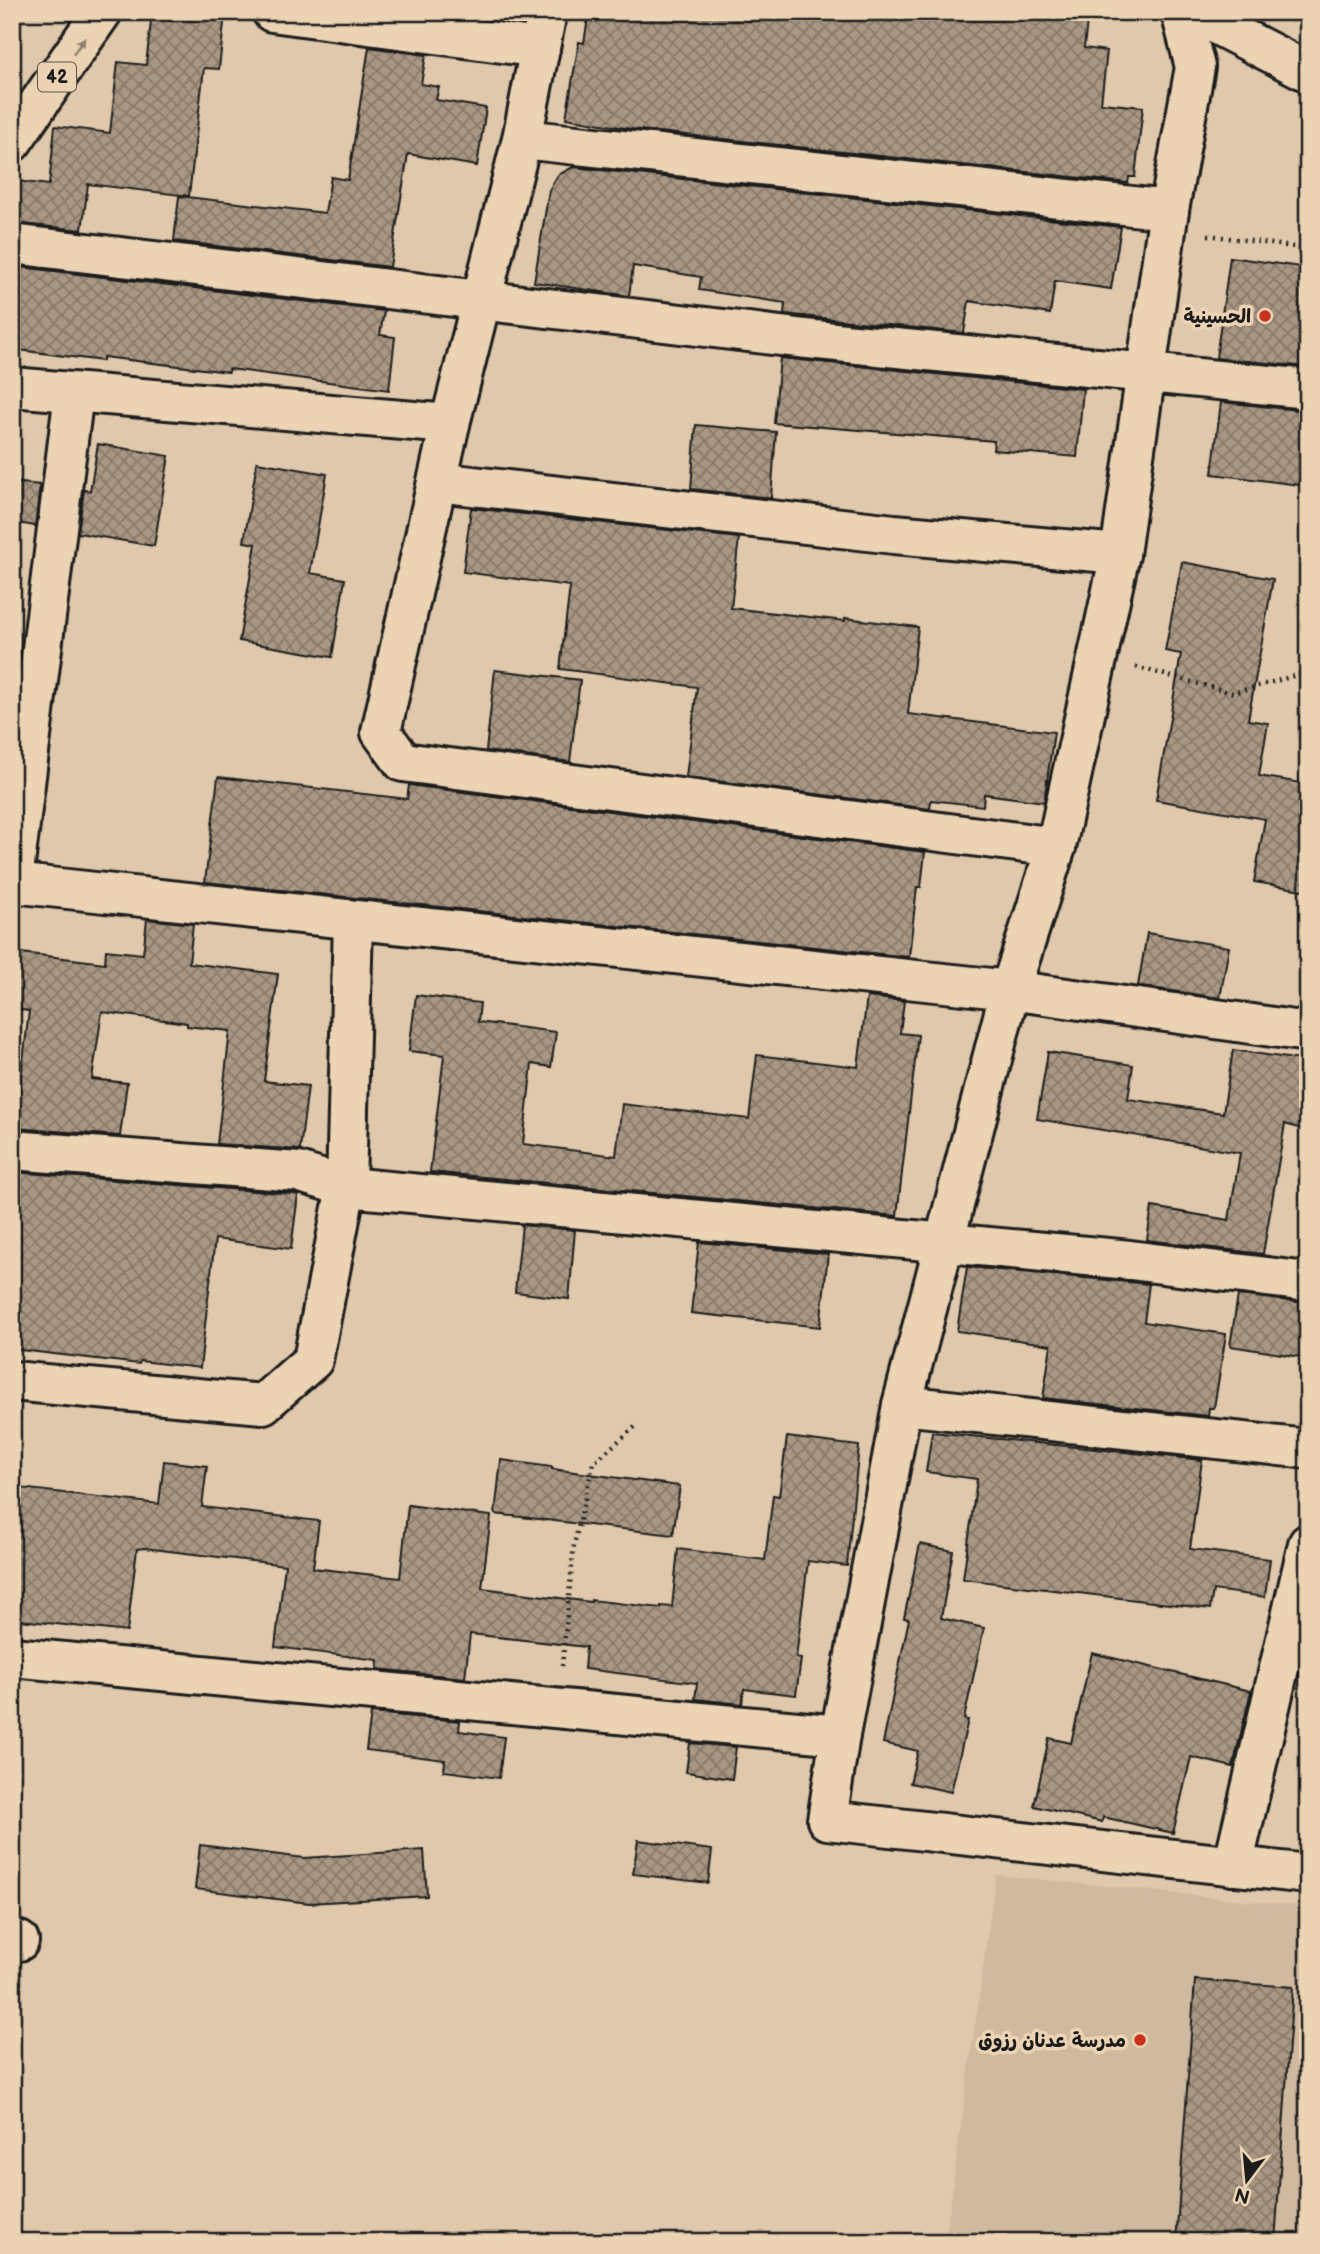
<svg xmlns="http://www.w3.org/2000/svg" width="1320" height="2254" viewBox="0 0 1320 2254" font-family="'Balsamiq Sans','Playpen Sans Arabic',sans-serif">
<defs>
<pattern id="building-cross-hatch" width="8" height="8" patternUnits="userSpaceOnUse" patternTransform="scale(1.75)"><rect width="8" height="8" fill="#a99783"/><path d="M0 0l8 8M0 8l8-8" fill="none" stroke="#897a6a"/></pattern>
</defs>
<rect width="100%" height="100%" fill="#dfc8ab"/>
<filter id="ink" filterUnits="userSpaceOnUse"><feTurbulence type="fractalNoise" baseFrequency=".0143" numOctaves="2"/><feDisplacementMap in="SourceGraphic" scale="14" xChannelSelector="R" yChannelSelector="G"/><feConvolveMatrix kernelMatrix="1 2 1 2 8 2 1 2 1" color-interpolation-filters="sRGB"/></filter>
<g filter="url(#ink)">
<polygon fill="#cfb99f" points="996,1875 1308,1907 1308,2242 945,2242"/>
<g fill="url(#building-cross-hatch)" stroke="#1c1c1c" stroke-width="2">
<polygon points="152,12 225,14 219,69 204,68 189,196 88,184 82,230 12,223 17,181 49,185 55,126 110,133 118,62 146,65"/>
<polygon points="589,12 814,12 892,21 893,12 1088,12 1084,48 1107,51 1101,103 1143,107 1135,177 1129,177 1128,183 631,129 566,118 579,42 584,43"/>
<polygon points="369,47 426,55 421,84 439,87 436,100 486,108 477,166 408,154 390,267 174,241 179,196 325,213 331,177 348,180"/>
<polygon points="573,167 1121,227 1111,289 1055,281 1050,314 969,301 964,333 784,314 785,303 699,290 701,277 633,266 629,296 534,282 549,190 558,175"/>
<polygon points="1230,257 1308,268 1308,367 1216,358"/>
<polygon points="12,266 384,311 380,335 395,337 389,390 229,369 229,372 103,357 103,361 12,349"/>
<polygon points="780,358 1083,389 1077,457 993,450 994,441 774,423"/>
<polygon points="1221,402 1308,411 1308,486 1212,474"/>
<polygon points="696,425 776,432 771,498 691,489"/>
<polygon points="98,444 169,456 154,546 78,533 84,490 90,491"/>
<polygon points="257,462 327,474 310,573 345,579 332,657 239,641 256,544 244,542"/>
<polygon points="12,482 40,485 35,526 12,522"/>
<polygon points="471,508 739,538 731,608 845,621 845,618 918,627 908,714 1054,732 1044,802 984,794 983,806 931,800 930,809 686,777 697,687 560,669 570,586 463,572"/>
<polygon points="1182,562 1273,579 1248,720 1268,723 1259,776 1308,784 1308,891 1254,882 1265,819 1156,800 1181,654 1165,651"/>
<polygon points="495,670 580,680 570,762 486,751"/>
<polygon points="218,777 407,799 409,785 925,852 921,887 917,887 909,957 205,882"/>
<polygon points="147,919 193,924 189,963 278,974 264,1081 308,1086 300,1150 217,1144 230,1031 187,1026 187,1023 102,1012 92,1079 127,1083 120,1136 15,1128 29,1011 12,1009 12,952 105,963 106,950 143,954"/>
<polygon points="1147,933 1229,947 1220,998 1138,986"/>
<polygon points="416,995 480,1003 478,1022 556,1032 551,1067 532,1064 523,1144 616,1156 622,1104 749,1119 757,1055 858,1067 867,997 904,1001 900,1033 918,1035 897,1216 430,1172 444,1055 409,1051"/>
<polygon points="1233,1050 1308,1061 1308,1131 1285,1124 1263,1254 1147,1240 1152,1207 1229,1220 1240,1153 1037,1119 1048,1052 1133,1065 1128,1099 1223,1113"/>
<polygon points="14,1172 294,1194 298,1195 291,1249 215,1239 200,1368 140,1361 139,1364 12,1349"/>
<polygon points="522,1225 575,1230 569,1299 515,1292"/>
<polygon points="699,1242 828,1254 820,1327 691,1313"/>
<polygon points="967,1267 1149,1284 1144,1322 1226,1334 1214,1408 1209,1408 1208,1416 1043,1398 1051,1345 957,1331"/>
<polygon points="1238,1295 1308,1303 1308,1358 1230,1346"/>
<polygon points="932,1432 1202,1460 1190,1549 1270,1559 1265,1597 1213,1590 1210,1609 963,1579 977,1479 926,1472"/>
<polygon points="787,1437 859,1446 847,1566 808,1561 796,1658 801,1659 796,1695 744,1689 742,1704 695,1699 697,1683 584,1669 586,1647 470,1634 465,1678 377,1669 378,1660 275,1647 285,1565 144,1548 137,1549 127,1632 12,1619 12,1487 159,1504 164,1461 207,1466 202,1507 319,1521 313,1568 400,1578 408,1505 491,1516 482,1588 591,1602 591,1600 661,1608 661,1606 672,1607 678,1549 765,1560 773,1495 779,1496"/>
<polygon points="501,1460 552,1467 552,1469 680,1486 673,1535 495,1514"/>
<polygon points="920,1544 953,1551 941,1618 984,1628 964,1719 968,1720 951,1792 910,1783 918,1751 883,1743 909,1619 904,1618"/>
<polygon points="1092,1653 1251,1691 1233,1767 1191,1757 1173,1833 1103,1817 1102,1822 1034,1806 1049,1738 1071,1743"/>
<polygon points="371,1713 460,1721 459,1731 504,1737 499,1778 444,1771 445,1760 366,1750"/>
<polygon points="690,1743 736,1747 732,1779 686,1772"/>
<polygon points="638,1840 712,1850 708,1883 633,1874"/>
<polygon points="200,1845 304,1858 424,1850 427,1896 309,1903 195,1889"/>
<polygon points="1195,1980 1293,1987 1275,2242 1176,2242"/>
</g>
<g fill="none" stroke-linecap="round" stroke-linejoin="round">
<g stroke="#1c1c1c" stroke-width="44">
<g id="minor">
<polyline points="272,12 540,48"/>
<polyline points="547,12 522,139 450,424 381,732 403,762 1056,847"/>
<polyline points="1181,12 1195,67 1169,210 1120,554 1056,847 1010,990 902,1405 840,1735 827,1820 1308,1874"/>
<polyline points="1192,12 1308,72"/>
<polyline points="522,139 1169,210"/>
<polyline points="12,244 806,339 1308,389"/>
<polyline points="12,387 450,424"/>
<polyline points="437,482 894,534 1120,554"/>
<polyline points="12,883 1010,990 1308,1032"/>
<polyline points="12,888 74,393"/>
<polyline points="12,1150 298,1172 346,1187 1130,1260 1308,1282"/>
<polyline points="12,1381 263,1404 313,1360 346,1187 353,921"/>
<polyline points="902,1405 1308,1449"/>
<polyline points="12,1657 840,1735"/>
<polyline points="1233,1866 1308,1544"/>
<polyline points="12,1939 19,1941"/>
</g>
</g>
<g stroke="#1c1c1c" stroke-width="44">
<polyline id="major" points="12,142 102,12"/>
</g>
<g stroke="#1c1c1c" stroke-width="4.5" stroke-dasharray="2 5" stroke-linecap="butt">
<polyline points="1208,235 1308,249"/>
<polyline points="1136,667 1233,693 1308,672"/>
<polyline points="562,1666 574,1545 593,1463 635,1427"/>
</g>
<use href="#minor" stroke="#ecd3b4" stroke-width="38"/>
<use href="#major" stroke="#ecd3b4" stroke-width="38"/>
</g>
<defs><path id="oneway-solid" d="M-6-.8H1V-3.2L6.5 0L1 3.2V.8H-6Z" transform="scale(1.75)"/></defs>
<use fill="#8e8170" href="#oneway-solid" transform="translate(79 46) rotate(-55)"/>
</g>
<g fill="#c8321e" stroke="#ecd3b4" stroke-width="2.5">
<circle cx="1265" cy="316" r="7"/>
<circle cx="1140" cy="2040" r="7"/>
</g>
<g text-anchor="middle" stroke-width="7" stroke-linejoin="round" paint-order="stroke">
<rect fill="#ecd3b4" stroke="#5a534a" stroke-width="2" x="38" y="62.5" width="38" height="29" rx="5"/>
<g font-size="18" font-weight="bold" fill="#1c1c1c">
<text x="57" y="83">42</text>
</g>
<g font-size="19" font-weight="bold" fill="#1c1c1c" stroke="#ecd3b4" text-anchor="end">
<text x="1251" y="323">الحسينية</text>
<text x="1126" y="2047">مدرسة عدنان رزوق</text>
</g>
</g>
<rect width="1320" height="2254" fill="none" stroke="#ecd3b4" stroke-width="42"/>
<rect x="21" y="21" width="1278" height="2212" fill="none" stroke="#1c1c1c" stroke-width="2.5" filter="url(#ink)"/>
<g transform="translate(1247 2180) rotate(196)" stroke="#ecd3b4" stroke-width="5" paint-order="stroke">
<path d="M0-5L12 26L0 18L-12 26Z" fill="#1c1c1c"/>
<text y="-10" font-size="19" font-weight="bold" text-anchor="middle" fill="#1c1c1c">N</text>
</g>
</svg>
